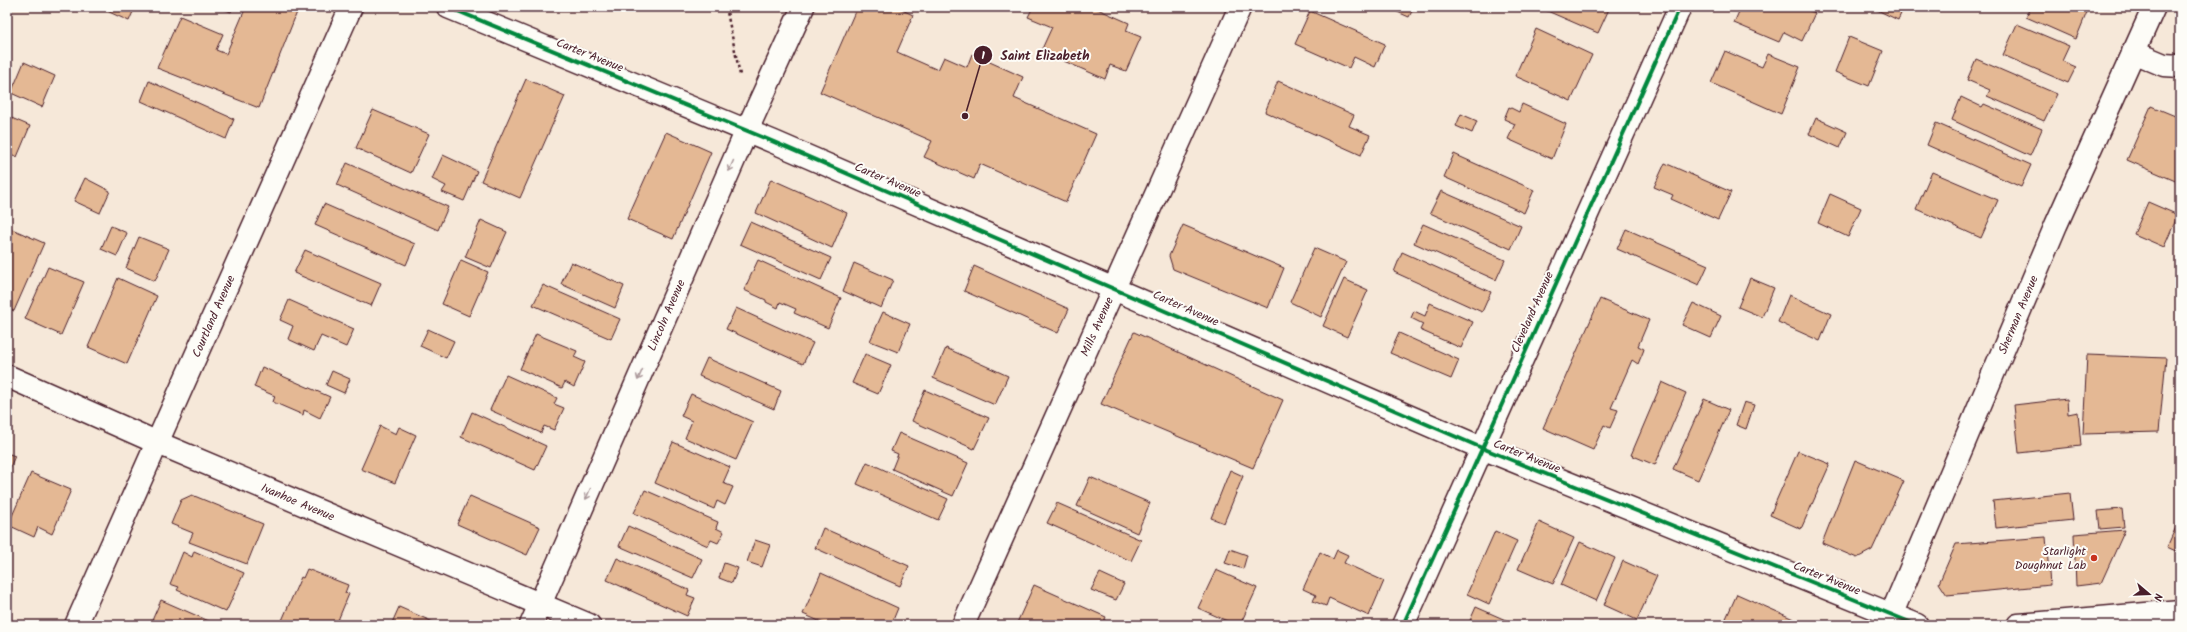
<svg xmlns="http://www.w3.org/2000/svg" width="2187" height="632" viewBox="0 0 2187 632" font-family="Kalam,sans-serif">
<rect width="100%" height="100%" fill="#f6e8d9"/>
<filter id="ink" filterUnits="userSpaceOnUse"><feTurbulence type="fractalNoise" baseFrequency=".025" numOctaves="2"/><feDisplacementMap in="SourceGraphic" scale="8" xChannelSelector="R" yChannelSelector="G"/><feConvolveMatrix kernelMatrix="1 2 1 2 8 2 1 2 1" color-interpolation-filters="sRGB"/></filter>
<g filter="url(#ink)">
<g fill="#e4b894" stroke="#4a1f2b">
<polygon points="98,7 135,7 129,21"/>
<polygon points="218,7 233,7 231,12"/>
<polygon points="246,7 299,7 259,108 157,68 180,16 223,34 216,50 226,54"/>
<polygon points="857,7 896,7 913,15 897,52 938,70 944,57 967,67 972,54 1023,77 1014,98 1096,134 1066,202 980,164 974,179 924,157 932,141 820,92"/>
<polygon points="1033,7 1093,7 1129,23 1126,31 1141,37 1126,71 1110,65 1105,79 1041,51 1052,27 1028,17"/>
<polygon points="1386,7 1414,7 1409,17"/>
<polygon points="1546,7 1610,7 1598,33 1545,10"/>
<polygon points="1741,7 1800,7 1815,13 1802,41 1784,32 1779,42 1734,23"/>
<polygon points="1876,7 1904,7 1898,20 1875,9"/>
<polygon points="2030,7 2089,7 2076,39 2026,17"/>
<polygon points="1310,11 1385,44 1375,67 1354,57 1349,68 1295,44"/>
<polygon points="2017,24 2069,46 2062,61 2076,67 2068,83 2003,55"/>
<polygon points="1536,29 1592,55 1571,101 1515,76"/>
<polygon points="1849,37 1883,51 1869,86 1835,72"/>
<polygon points="1725,51 1762,67 1768,54 1800,67 1781,114 1711,83"/>
<polygon points="1976,59 2057,94 2044,121 1987,96 1990,90 1967,80"/>
<polygon points="24,62 55,76 42,107 11,93"/>
<polygon points="526,79 565,96 520,198 481,181"/>
<polygon points="149,81 234,119 226,139 141,101"/>
<polygon points="1278,81 1354,115 1349,126 1370,135 1361,155 1265,112"/>
<polygon points="1961,97 1982,107 1984,104 2042,129 2030,156 1952,120"/>
<polygon points="1522,104 1566,124 1552,159 1508,139 1515,124 1504,119 1509,107 1519,112"/>
<polygon points="2151,106 2180,118 2180,183 2127,160"/>
<polygon points="373,110 429,134 411,173 356,148"/>
<polygon points="1461,114 1477,121 1472,133 1456,126"/>
<polygon points="7,116 30,126 17,157 7,152"/>
<polygon points="1816,118 1847,132 1840,148 1809,134"/>
<polygon points="1936,123 2031,165 2021,187 1927,145"/>
<polygon points="666,132 711,152 673,239 627,219"/>
<polygon points="1454,154 1534,190 1524,213 1444,177"/>
<polygon points="443,155 477,171 464,201 442,192 446,186 432,179"/>
<polygon points="347,163 448,207 438,230 337,185"/>
<polygon points="1665,163 1731,192 1718,220 1671,199 1673,195 1654,187"/>
<polygon points="1932,172 1998,200 1981,238 1916,209"/>
<polygon points="85,178 110,191 100,213 74,201"/>
<polygon points="771,179 847,213 832,248 756,213"/>
<polygon points="1441,191 1521,226 1511,249 1430,213"/>
<polygon points="1830,194 1861,208 1848,237 1818,223"/>
<polygon points="2148,202 2178,215 2164,247 2134,234"/>
<polygon points="324,204 415,244 406,265 315,225"/>
<polygon points="481,220 507,232 491,268 465,257"/>
<polygon points="750,222 831,258 821,280 740,244"/>
<polygon points="1423,224 1505,260 1496,280 1414,243"/>
<polygon points="1183,225 1284,268 1268,308 1173,269 1169,256"/>
<polygon points="111,226 127,233 117,256 101,249"/>
<polygon points="12,229 44,243 14,311 7,308 7,239"/>
<polygon points="1626,229 1708,265 1699,285 1617,249"/>
<polygon points="139,237 169,249 155,281 126,268"/>
<polygon points="1314,248 1346,262 1321,317 1290,302"/>
<polygon points="305,250 381,283 371,306 294,273"/>
<polygon points="1402,252 1491,292 1482,312 1394,272"/>
<polygon points="461,260 488,272 469,316 442,304"/>
<polygon points="758,260 841,298 828,328 794,313 796,309 780,302 778,308 766,302 766,300 744,290"/>
<polygon points="571,262 624,286 615,308 561,284"/>
<polygon points="854,263 893,280 881,308 843,291"/>
<polygon points="974,266 1069,309 1058,333 964,291"/>
<polygon points="48,267 84,282 61,335 25,319"/>
<polygon points="118,278 157,296 127,364 88,347"/>
<polygon points="1750,278 1774,288 1762,317 1738,307"/>
<polygon points="1344,279 1368,290 1347,337 1323,326"/>
<polygon points="543,285 620,319 611,339 533,305"/>
<polygon points="1789,295 1831,314 1820,341 1778,322"/>
<polygon points="1600,299 1649,320 1638,346 1644,349 1643,352 1638,364 1632,360 1611,408 1618,410 1610,428 1604,425 1593,450 1543,428"/>
<polygon points="289,300 354,329 346,347 321,336 314,351 288,339 293,326 280,320"/>
<polygon points="1430,303 1473,322 1461,348 1420,330 1423,324 1411,318 1414,311 1425,316"/>
<polygon points="1693,303 1721,316 1711,338 1682,325"/>
<polygon points="736,308 813,343 803,364 726,329"/>
<polygon points="883,312 910,324 898,352 870,341"/>
<polygon points="428,329 454,341 446,358 420,346"/>
<polygon points="1134,332 1283,400 1253,468 1101,404"/>
<polygon points="1399,333 1459,360 1451,379 1390,353"/>
<polygon points="536,334 577,351 574,357 585,362 574,387 565,382 562,388 520,369"/>
<polygon points="946,348 1008,376 995,405 933,378"/>
<polygon points="865,354 891,365 878,394 852,383"/>
<polygon points="2087,355 2166,358 2159,432 2083,434"/>
<polygon points="707,358 781,391 774,409 699,376"/>
<polygon points="262,367 330,397 320,418 304,410 303,415 273,402 275,396 254,387"/>
<polygon points="332,371 350,379 344,393 326,385"/>
<polygon points="506,375 557,398 554,404 564,408 554,430 544,426 541,433 490,410"/>
<polygon points="1662,382 1686,393 1655,465 1631,455"/>
<polygon points="925,390 989,418 974,449 912,421"/>
<polygon points="691,394 753,422 736,460 685,438 692,421 681,416"/>
<polygon points="1704,399 1729,410 1698,480 1673,469"/>
<polygon points="2067,399 2068,414 2078,412 2081,446 2019,453 2014,405"/>
<polygon points="1744,402 1754,405 1746,429 1736,425"/>
<polygon points="472,412 546,446 535,470 461,437"/>
<polygon points="380,426 396,434 399,427 416,435 395,483 361,469"/>
<polygon points="899,433 968,463 953,496 892,469 898,454 891,451"/>
<polygon points="673,442 730,467 723,483 733,487 725,505 717,501 714,509 655,483"/>
<polygon points="1798,451 1830,464 1801,529 1770,515"/>
<polygon points="7,453 15,456 7,474"/>
<polygon points="1855,460 1904,481 1872,550 1857,558 1822,543"/>
<polygon points="867,462 948,499 938,520 857,484"/>
<polygon points="1230,470 1243,476 1224,523 1211,518"/>
<polygon points="31,473 71,490 52,534 38,527 34,537 8,525"/>
<polygon points="1090,477 1150,503 1137,533 1077,506"/>
<polygon points="645,490 718,522 716,528 724,532 718,543 711,540 708,546 634,513"/>
<polygon points="2070,493 2073,520 1996,528 1993,501"/>
<polygon points="192,495 263,524 247,564 189,542 193,533 171,524 181,500"/>
<polygon points="470,496 540,527 527,555 457,524"/>
<polygon points="1057,503 1141,540 1131,561 1047,523"/>
<polygon points="2122,509 2124,527 2100,529 2098,511"/>
<polygon points="2180,518 2180,553 2167,547"/>
<polygon points="1539,522 1574,538 1553,584 1518,569"/>
<polygon points="628,526 702,559 693,578 619,546"/>
<polygon points="823,528 909,566 900,586 815,548"/>
<polygon points="2125,530 2101,583 2076,586 2074,534"/>
<polygon points="1495,531 1517,541 1489,604 1467,594"/>
<polygon points="2046,537 2050,585 1947,595 1939,583 1956,544"/>
<polygon points="755,540 770,545 762,567 747,562"/>
<polygon points="1580,542 1615,558 1596,601 1561,585"/>
<polygon points="1230,549 1247,555 1243,569 1225,563"/>
<polygon points="1337,550 1348,555 1344,563 1384,581 1369,616 1329,598 1326,606 1313,601 1316,595 1303,589 1320,552 1333,559"/>
<polygon points="194,551 244,573 226,612 177,590 179,587 170,584 183,552 192,557"/>
<polygon points="617,558 689,590 687,595 695,598 687,616 607,580"/>
<polygon points="1623,561 1657,576 1637,620 1604,605"/>
<polygon points="724,563 738,568 732,583 719,578"/>
<polygon points="307,569 348,585 345,593 349,594 336,625 280,625 301,577 303,578"/>
<polygon points="1216,570 1257,588 1240,625 1236,625 1198,608"/>
<polygon points="821,573 898,608 891,625 828,625 803,614"/>
<polygon points="1100,573 1124,584 1116,600 1091,590"/>
<polygon points="1034,585 1106,617 1102,625 1016,625"/>
<polygon points="1737,594 1807,625 1723,625"/>
<polygon points="161,600 218,625 150,625"/>
<polygon points="399,607 440,625 391,625"/>
<polygon points="1476,607 1517,625 1468,625"/>
</g>
<g fill="none" stroke-linecap="round" stroke-linejoin="round">
<g stroke="#4a1f2b" stroke-width="25">
<g id="minor">
<polyline points="448,7 774,142 1482,448 1917,625"/>
<polyline points="2133,52 2164,65 2180,66"/>
<path id="s1" d="M7,376l151,67 431,182"/>
<path id="s2" d="M76,625l275,-618"/>
<path id="s3" d="M531,625l216,-495 56,-123"/>
<path id="s4" d="M963,625l277,-618"/>
<polyline points="1403,625 1680,7"/>
<path id="s5" d="M1887,625l169,-400 98,-218"/>
<polyline points="2018,625 2180,611"/>
</g>
</g>
<polyline stroke="#4a1f2b" stroke-width="2.5" stroke-dasharray="3 3" stroke-linecap="butt" points="726,7 740,75"/>
<use href="#minor" stroke="#fdfcf7" stroke-width="22"/>
<g stroke="#fdfcf7" stroke-width="6">
<g id="cycleway">
<polyline points="448,7 774,142 1482,448 1917,625"/>
<polyline points="1403,625 1680,7"/>
</g>
</g>
<use href="#cycleway" stroke="#00873e" stroke-width="4"/>
</g>
<defs><path id="oneway-shaft" d="M-6 0H5M1.5-3L5.5 0L1.5 3" fill="none" stroke-width="1.6" stroke-linecap="round" stroke-linejoin="round"/></defs>
<g stroke="#ac999b">
<use href="#oneway-shaft" transform="translate(731 166) rotate(114)"/>
<use href="#oneway-shaft" transform="translate(640 375) rotate(114)"/>
<use href="#oneway-shaft" transform="translate(588 494) rotate(114)"/>
</g>
</g>
<circle fill="#c8321e" stroke="#fdfcf7" stroke-width="1.5" cx="2094" cy="558" r="4"/>
<g text-anchor="middle" stroke-width="4" stroke-linejoin="round" paint-order="stroke">
<g font-size="12" fill="#4a1f2b" stroke="#fdfcf7">
<text transform="translate(590 55) rotate(22)" y="4">Carter Avenue</text>
<text transform="translate(888 180) rotate(23)" y="4">Carter Avenue</text>
<text transform="translate(1186 308) rotate(24)" y="4">Carter Avenue</text>
<text transform="translate(1532 312) rotate(-66)" y="4">Cleveland Avenue</text>
<text dy="4" stroke="none"><textPath href="#s5" startOffset="337">Sherman Avenue</textPath></text>
<text dy="4" stroke="none"><textPath href="#s2" startOffset="338">Courtland Avenue</textPath></text>
<text dy="4" stroke="none"><textPath href="#s3" startOffset="338">Lincoln Avenue</textPath></text>
<text dy="4" stroke="none"><textPath href="#s4" startOffset="327">Mills Avenue</textPath></text>
<text transform="translate(1527 456) rotate(22)" y="4">Carter Avenue</text>
<text dy="4" stroke="none"><textPath href="#s1" startOffset="317">Ivanhoe Avenue</textPath></text>
<text transform="translate(1827 578) rotate(22)" y="4">Carter Avenue</text>
</g>
<g font-size="12" fill="#4a1f2b" stroke="#fdfcf7" text-anchor="end">
<text x="2086" y="555">Starlight<tspan x="2086" dy="14">Doughnut Lab</tspan></text>
</g>
</g>
<path fill="none" stroke="#4a1f2b" stroke-width="1.5" d="M965 116L983 55"/>
<g fill="#4a1f2b" stroke="#fdfcf7" stroke-width="1.5">
<circle cx="965" cy="116" r="4"/>
<circle cx="983" cy="55" r="10"/>
</g>
<g font-size="12" text-anchor="middle" font-weight="bold" fill="#fff">
<text x="983" y="59">1</text>
</g>
<g font-size="13" text-anchor="middle" font-weight="bold" fill="#4a1f2b" stroke="#fdfcf7" stroke-width="4" stroke-linejoin="round" paint-order="stroke">
<text x="1045" y="60">Saint Elizabeth</text>
</g>
<rect width="2187" height="632" fill="none" stroke="#fdfcf7" stroke-width="24"/>
<rect x="12" y="12" width="2163" height="608" fill="none" stroke="#4a1f2b" stroke-width="1.5" filter="url(#ink)"/>
<g transform="translate(2149 594) rotate(109)" stroke="#fdfcf7" stroke-width="3" paint-order="stroke">
<path d="M0-3L7 15L0 10L-7 15Z" fill="#4a1f2b"/>
<text y="-6" font-size="11" font-weight="bold" text-anchor="middle" fill="#4a1f2b">N</text>
</g>
</svg>
